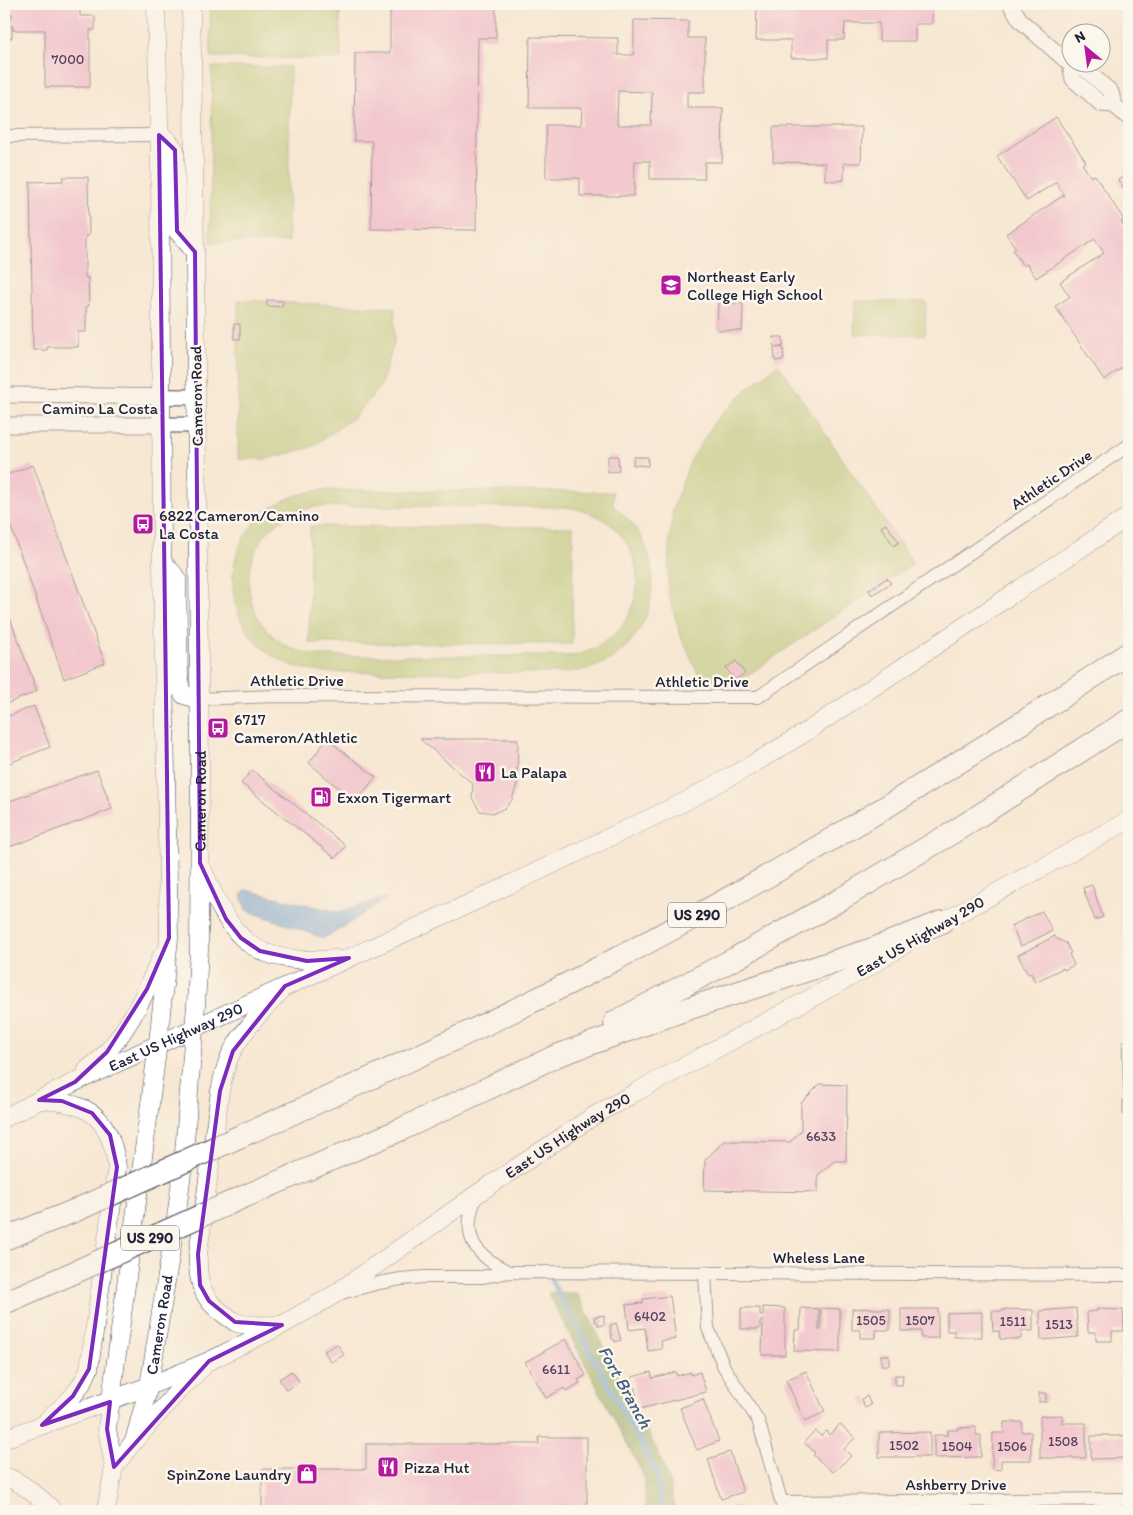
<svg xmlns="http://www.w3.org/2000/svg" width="1133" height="1515" viewBox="0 0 1133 1515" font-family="Itim,sans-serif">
<rect width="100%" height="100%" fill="#fbf7ec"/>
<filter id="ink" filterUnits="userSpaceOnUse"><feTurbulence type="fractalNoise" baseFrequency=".02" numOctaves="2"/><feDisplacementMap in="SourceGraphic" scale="10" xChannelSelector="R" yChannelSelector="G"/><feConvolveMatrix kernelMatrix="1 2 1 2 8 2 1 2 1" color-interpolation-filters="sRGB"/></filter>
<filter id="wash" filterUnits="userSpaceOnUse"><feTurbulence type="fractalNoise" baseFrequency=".0096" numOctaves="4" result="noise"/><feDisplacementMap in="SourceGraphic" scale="20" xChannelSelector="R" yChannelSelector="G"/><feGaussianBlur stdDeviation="1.12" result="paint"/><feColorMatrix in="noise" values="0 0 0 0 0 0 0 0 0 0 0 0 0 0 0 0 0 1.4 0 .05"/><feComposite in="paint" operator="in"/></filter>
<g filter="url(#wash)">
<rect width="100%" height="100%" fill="#f7e8d3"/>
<g fill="#aac267" stroke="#667251" fill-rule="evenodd">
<polygon points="210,4 340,4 341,59 211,57"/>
<polygon points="212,67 290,67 288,242 210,242"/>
<polygon points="238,300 395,308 394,343 381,385 354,417 312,447 267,459 238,459"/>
<polygon points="855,301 926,302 925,335 854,334"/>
<polygon points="778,364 913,563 736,683 701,680 681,637 668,593 669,546 673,508 690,462 715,421 744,392"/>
<path d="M324,490l289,2v14c51,35 53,113 2,150 -16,12 -35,15 -54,17l-238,-1c-121,-10 -120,-172 1,-182zM324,506l239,1c93,7 101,127 10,149h-250c-100,-8 -98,-143 1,-150z"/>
<polygon points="310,526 573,527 572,644 309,643"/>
</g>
<polygon fill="#87a85c" stroke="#54654c" points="548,1293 577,1293 659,1454 670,1484 675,1511 646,1511 643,1475"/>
<polygon fill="#669fd5" stroke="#446088" points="246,890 338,912 388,897 336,932 323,938 246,910 241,895"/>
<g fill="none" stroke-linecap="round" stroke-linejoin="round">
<polyline stroke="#669fd5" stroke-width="5" points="551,1280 657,1473 662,1511"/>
</g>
<g id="blocks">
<g fill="#eba2c8" fill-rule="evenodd">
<polygon points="4,4 80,4 80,16 95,16 95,30 90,30 90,87 45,87 45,30 13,30 12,25 12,38 4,38 4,18 12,18 12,14 4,14"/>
<polygon points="390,4 496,4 496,38 478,38 476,230 371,229 372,141 354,141 355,53 390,53"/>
<polygon points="757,4 932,4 932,24 915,24 915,41 879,41 879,23 845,23 844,40 828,40 828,58 791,58 791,40 756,40"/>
<path d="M634,20l54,1v17h17v54h-18v16h36l-1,54h-17l-1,17h-54v-18h-15l-1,35h-54v-18h-34v-53h35l1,-17h-53l1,-71 88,1v17h16zM618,91l34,1 -1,33h-34z"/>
<polygon points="1056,117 1086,162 1082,164 1091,177 1095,175 1124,220 1121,222 1129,234 1129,363 1104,380 1055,306 1070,297 1060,282 1104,253 1095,239 1036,278 1027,264 1023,266 1013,250 1016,248 1006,234 1064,195 1056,182 1027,201 997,156"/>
<polygon points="773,127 862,127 861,163 844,163 844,180 835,181 825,180 825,163 773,162"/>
<polygon points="1124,176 1129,185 1124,189 1118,180"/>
<polygon points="63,177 88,177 89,236 85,236 85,277 88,278 89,306 86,306 86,332 78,332 78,347 47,347 47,350 33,350 30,182 63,181"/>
<polygon points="267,300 283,301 282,307 267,306"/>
<polygon points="718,303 743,304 742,331 717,330"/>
<rect x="234" y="324" width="6" height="15"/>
<polygon points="773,337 783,337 783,347 774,347"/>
<polygon points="783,347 784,360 775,361 774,348"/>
<polygon points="608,456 618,456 619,471 608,472"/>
<polygon points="634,457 648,457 648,466 633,465"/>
<polygon points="33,465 105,663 64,679 4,507 4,476"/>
<polygon points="886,524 899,542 894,546 881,527"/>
<polygon points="887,578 891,583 872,595 869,590"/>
<polygon points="4,602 37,691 4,705"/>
<polygon points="736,661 745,673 735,680 726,668"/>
<polygon points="34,706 50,747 4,765 4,718"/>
<polygon points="327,739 376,777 355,802 309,763"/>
<polygon points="420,739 518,739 517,784 512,800 505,808 494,813 480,811 472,798 473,784"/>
<polygon points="97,770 112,809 4,849 4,803"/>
<polygon points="252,770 346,846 335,858 241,783"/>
<polygon points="1092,885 1103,917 1095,920 1083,888"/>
<polygon points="1042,911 1052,931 1021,946 1011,926"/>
<polygon points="1055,936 1057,939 1066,943 1071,953 1069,954 1074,965 1064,970 1063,968 1035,982 1031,973 1028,974 1018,955"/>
<polygon points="1122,1042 1129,1042 1129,1096 1124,1096"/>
<polygon points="820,1084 847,1085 846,1161 834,1161 818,1175 818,1192 704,1190 705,1160 724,1141 790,1142 801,1131 801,1103"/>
<rect x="1123" y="1100" width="6" height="14"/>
<polygon points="670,1296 676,1339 661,1341 662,1349 648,1351 645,1328 629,1330 626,1305 643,1303 643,1299"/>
<polygon points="763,1307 785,1308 785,1355 762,1355 763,1321 760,1321 760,1329 741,1329 741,1308 760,1308 760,1316 763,1316"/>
<polygon points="801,1308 819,1309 819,1330 821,1330 821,1308 840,1309 840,1352 794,1351 795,1330 800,1330"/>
<polygon points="873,1308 873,1309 890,1309 890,1330 876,1330 876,1338 860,1338 860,1330 852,1330 852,1309"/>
<polygon points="1076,1308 1078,1337 1041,1340 1040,1311"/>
<polygon points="901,1309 938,1309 938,1338 921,1338 921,1331 901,1331"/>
<polygon points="1004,1309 1033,1310 1033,1331 1021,1331 1021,1339 1000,1339 999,1331 993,1331 992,1311 1004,1311"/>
<polygon points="1097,1309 1123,1310 1124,1331 1112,1331 1112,1341 1096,1341 1096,1332 1088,1332 1087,1312 1097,1311"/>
<polygon points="982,1312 982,1337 954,1337 954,1331 947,1331 947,1313"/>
<polygon points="604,1315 604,1325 598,1326 598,1322 595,1322 594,1317"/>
<polygon points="616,1323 621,1340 615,1342 614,1339 612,1339 610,1330 611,1329 610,1325"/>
<polygon points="566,1339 586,1375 578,1380 580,1383 566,1391 564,1388 546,1398 525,1362"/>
<polygon points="337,1344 344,1355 331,1362 324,1351"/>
<rect x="881" y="1355" width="8" height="10"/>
<polygon points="292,1371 299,1382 286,1390 279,1379"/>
<polygon points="806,1371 825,1412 805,1421 786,1380"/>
<polygon points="651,1372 652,1378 676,1372 677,1376 691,1372 691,1375 700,1372 706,1392 640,1409 632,1377"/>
<polygon points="895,1375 903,1375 902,1385 895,1385"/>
<rect x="1039" y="1393" width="7" height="9"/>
<polygon points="867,1396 871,1405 865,1408 861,1399"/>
<polygon points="703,1399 719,1441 697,1450 680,1408"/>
<polygon points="1062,1415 1062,1423 1086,1423 1086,1458 1040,1458 1040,1416"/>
<polygon points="1004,1422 1022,1422 1022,1432 1031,1432 1031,1460 1001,1460 1001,1470 992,1469 993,1433 1004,1433"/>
<polygon points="840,1424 855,1438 844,1449 851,1456 833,1472 813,1455 815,1453 804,1442 815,1431 821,1436 826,1431 829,1435"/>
<polygon points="976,1427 976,1435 981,1435 981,1457 934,1458 934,1435 948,1435 948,1430 958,1430 958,1428"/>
<polygon points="930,1432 930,1457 879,1457 879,1433"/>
<polygon points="1103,1435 1109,1435 1109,1436 1129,1436 1129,1458 1091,1459 1091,1436 1103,1436"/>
<polygon points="539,1437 587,1437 587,1507 565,1507 565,1511 547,1511 547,1508 459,1507 459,1511 262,1511 262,1469 366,1469 366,1444 539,1444"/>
<polygon points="730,1452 743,1492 721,1499 708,1459"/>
<polygon points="739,1505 742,1511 722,1511"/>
</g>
</g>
</g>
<g filter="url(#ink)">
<use href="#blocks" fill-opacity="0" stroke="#424052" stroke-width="1"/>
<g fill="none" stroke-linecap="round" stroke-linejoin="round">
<g stroke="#424052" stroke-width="14">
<g id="minor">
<polyline points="4,136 159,135"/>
<polyline points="198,699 277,696 758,697 1129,445"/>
<path d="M477,1195c-17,39 -5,59 32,77"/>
<polyline points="705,1272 708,1328 724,1367 758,1420 784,1511"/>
<polyline points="341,1293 379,1283 401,1279 424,1277 482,1277 509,1272 1129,1275"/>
<polyline points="783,1502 1129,1499"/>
</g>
</g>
<g stroke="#424052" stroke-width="17">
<g id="tertiary">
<polyline points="1010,4 1021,21 1055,51 1070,64 1084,68 1111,92 1114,105"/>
<polyline points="1070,64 1073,79 1089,93 1101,104 1114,105 1129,118"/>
<polyline points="4,395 196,397"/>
<polyline points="4,425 197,425"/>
</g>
</g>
<g stroke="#424052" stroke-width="19">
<g id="secondary">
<polyline points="159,135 167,139 175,150 177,231 195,252"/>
<polyline points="162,561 177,578 179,678 181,690 184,695 198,699"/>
<path d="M203,870c30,73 51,95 133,89"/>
<polyline points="932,928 1129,820"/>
<path d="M87,1070c7,-6 14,-11 20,-18 25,-28 40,-63 55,-97"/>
<path d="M39,1100c50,2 71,16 78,67l-28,202c-10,25 -22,33 -41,50"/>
<path id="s1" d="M4,1118l71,-36 400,-181 209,-99 64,-35 58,-35 323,-216"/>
<path d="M279,1325c-14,0 -31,2 -44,-3 -3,-2 -7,-5 -10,-7 -23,-15 -28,-34 -27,-61l22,-163c3,-14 6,-29 13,-41 12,-22 30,-40 47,-58"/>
<polyline points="138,1437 177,1392 202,1368"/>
<path id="s2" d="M4,1439l145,-53 60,-25 73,-36 50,-29 145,-102 115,-77 44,-25 229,-123 40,-25"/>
<path id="s3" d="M114,1467l20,-26 15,-55 26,-160 8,-61 13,-160 3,-56 1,-183 -6,-603 -3,-159"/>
<path d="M4,1476c14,4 39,23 49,35"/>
<polyline points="106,1511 114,1467 107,1429 158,1043 169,938 162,561 160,160 156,4"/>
</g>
</g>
<g stroke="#424052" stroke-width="24">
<g id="motorway">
<polyline points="615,1022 736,958 841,899 955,831 1129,720"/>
<path d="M241,1136c117,-51 232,-104 346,-162 187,-96 367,-205 542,-321"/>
<polyline points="234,1201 402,1129 556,1056 690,1008 873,949 942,922"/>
<polyline points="4,1239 74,1211"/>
<polyline points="4,1303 66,1276"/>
</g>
</g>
<use href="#minor" stroke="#fff" stroke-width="12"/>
<use href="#tertiary" stroke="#fff" stroke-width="15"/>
<use href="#secondary" stroke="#fff" stroke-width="18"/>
<use href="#motorway" stroke="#fff" stroke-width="22"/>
<g stroke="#424052" stroke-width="24" stroke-linecap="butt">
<g id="motorway-bridge">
<polyline points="74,1211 241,1136"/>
<polyline points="66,1276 234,1201"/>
</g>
</g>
<use href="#motorway-bridge" stroke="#fff" stroke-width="22"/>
</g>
</g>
<path d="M0 0H1133V1515H0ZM159,135l16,15 2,81 18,21 5,611 26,56 15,19 19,13 47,10 42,-3 -64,28 -52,65 -13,40 -22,163 2,31 9,16 26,21 47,3 -73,36 -95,106 -7,-38 3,-27 -68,23 31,-29 16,-27 28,-202 -7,-32 -18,-22 -30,-12 -23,-1 36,-18 32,-30 40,-63 22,-51z" fill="#f7e8d3" fill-opacity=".55" fill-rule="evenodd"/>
<path fill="none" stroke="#7b2cbf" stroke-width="4" stroke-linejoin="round" d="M159,135l16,15 2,81 18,21 5,611 26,56 15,19 19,13 47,10 42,-3 -64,28 -52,65 -13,40 -22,163 2,31 9,16 26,21 47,3 -73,36 -95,106 -7,-38 3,-27 -68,23 31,-29 16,-27 28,-202 -7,-32 -18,-22 -30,-12 -23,-1 36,-18 32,-30 40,-63 22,-51z"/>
<defs>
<g id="school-square" transform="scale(1.125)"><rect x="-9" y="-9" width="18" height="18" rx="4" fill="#b5179e" stroke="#fbf7ec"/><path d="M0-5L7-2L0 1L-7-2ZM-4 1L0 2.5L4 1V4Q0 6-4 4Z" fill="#fff"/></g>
<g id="bus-square" transform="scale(1.125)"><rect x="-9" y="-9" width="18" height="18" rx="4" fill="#b5179e" stroke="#fbf7ec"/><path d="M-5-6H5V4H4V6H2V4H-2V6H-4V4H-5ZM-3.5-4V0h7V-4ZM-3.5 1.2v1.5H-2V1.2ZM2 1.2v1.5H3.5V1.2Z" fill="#fff"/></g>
<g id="restaurant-square" transform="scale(1.125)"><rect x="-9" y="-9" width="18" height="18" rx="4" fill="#b5179e" stroke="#fbf7ec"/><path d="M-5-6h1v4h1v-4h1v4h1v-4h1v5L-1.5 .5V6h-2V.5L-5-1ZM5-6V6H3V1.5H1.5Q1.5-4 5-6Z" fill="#fff"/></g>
<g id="fuel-square" transform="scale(1.125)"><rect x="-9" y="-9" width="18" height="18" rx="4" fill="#b5179e" stroke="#fbf7ec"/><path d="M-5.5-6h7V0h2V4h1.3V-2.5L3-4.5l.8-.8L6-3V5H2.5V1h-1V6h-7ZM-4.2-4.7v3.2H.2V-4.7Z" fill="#fff"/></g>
<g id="shop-square" transform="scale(1.125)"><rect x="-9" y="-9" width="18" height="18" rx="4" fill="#b5179e" stroke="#fbf7ec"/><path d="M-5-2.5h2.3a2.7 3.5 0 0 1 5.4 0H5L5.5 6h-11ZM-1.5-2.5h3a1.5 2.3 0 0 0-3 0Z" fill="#fff"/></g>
</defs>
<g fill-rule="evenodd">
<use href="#school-square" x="671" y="285"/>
<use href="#bus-square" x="143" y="524"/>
<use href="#bus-square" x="218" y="728"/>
<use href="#restaurant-square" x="485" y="772"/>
<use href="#fuel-square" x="321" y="797"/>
<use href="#restaurant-square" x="388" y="1467"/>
<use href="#shop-square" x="307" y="1474"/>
</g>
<g text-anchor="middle" stroke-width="5" stroke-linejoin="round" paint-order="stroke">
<g font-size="14" fill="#54425e">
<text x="68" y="64">7000</text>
<text x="821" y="1141">6633</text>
<text x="650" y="1321">6402</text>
<text x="871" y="1325">1505</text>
<text x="920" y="1325">1507</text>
<text x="1013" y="1326">1511</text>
<text x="1059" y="1329">1513</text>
<text x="556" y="1374">6611</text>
<text x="1063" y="1446">1508</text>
<text x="904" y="1450">1502</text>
<text x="957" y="1451">1504</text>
<text x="1012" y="1451">1506</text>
</g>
<g fill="#fbf7ec" stroke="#636270" stroke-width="1">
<rect x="668" y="902.5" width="58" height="25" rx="4"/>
<rect x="121" y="1225.5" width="58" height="25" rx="4"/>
</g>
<g font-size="15" font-weight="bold" fill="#22223b">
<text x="697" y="920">US 290</text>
<text x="150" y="1243">US 290</text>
</g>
<g font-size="16" fill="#22223b" stroke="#fbf7ec" text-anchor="start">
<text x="687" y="282">Northeast Early<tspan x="687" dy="18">College High School</tspan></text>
<text x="159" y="521">6822 Cameron/Camino<tspan x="159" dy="18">La Costa</tspan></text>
<text x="234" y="725">6717<tspan x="234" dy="18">Cameron/Athletic</tspan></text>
<text x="501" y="778">La Palapa</text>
<text x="337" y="803">Exxon Tigermart</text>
<text x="404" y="1473">Pizza Hut</text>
<text x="291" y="1480" text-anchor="end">SpinZone Laundry</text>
</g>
<g font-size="16" fill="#22223b" stroke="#fbf7ec">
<text transform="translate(196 396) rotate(-91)" y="6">Cameron Road</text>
<text x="100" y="414">Camino La Costa</text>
<text transform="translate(1051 479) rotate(-34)" y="6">Athletic Drive</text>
<text x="297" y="686">Athletic Drive</text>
<text x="702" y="687">Athletic Drive</text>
<text dy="6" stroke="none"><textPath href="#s3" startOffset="678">Cameron Road</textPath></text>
<text transform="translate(920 936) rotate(-30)" y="6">East US Highway 290</text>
<text dy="6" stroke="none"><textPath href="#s1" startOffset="190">East US Highway 290</textPath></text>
<text dy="6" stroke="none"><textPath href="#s2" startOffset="644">East US Highway 290</textPath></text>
<text x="819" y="1263">Wheless Lane</text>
<text dy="6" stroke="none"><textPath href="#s3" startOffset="152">Cameron Road</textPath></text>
<text x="956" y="1490">Ashberry Drive</text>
</g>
<g font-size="18" font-style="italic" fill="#415a80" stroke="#fbf7ec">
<text transform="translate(625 1387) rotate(61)" y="6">Fort Branch</text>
</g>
</g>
<rect width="1133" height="1515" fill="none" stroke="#fbf7ec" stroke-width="20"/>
<g transform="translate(1086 48) rotate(331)"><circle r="24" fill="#fbf7ec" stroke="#a4a2a5"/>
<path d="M0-4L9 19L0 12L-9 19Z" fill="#b5179e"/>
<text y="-8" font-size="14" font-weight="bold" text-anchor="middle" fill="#22223b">N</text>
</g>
</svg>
